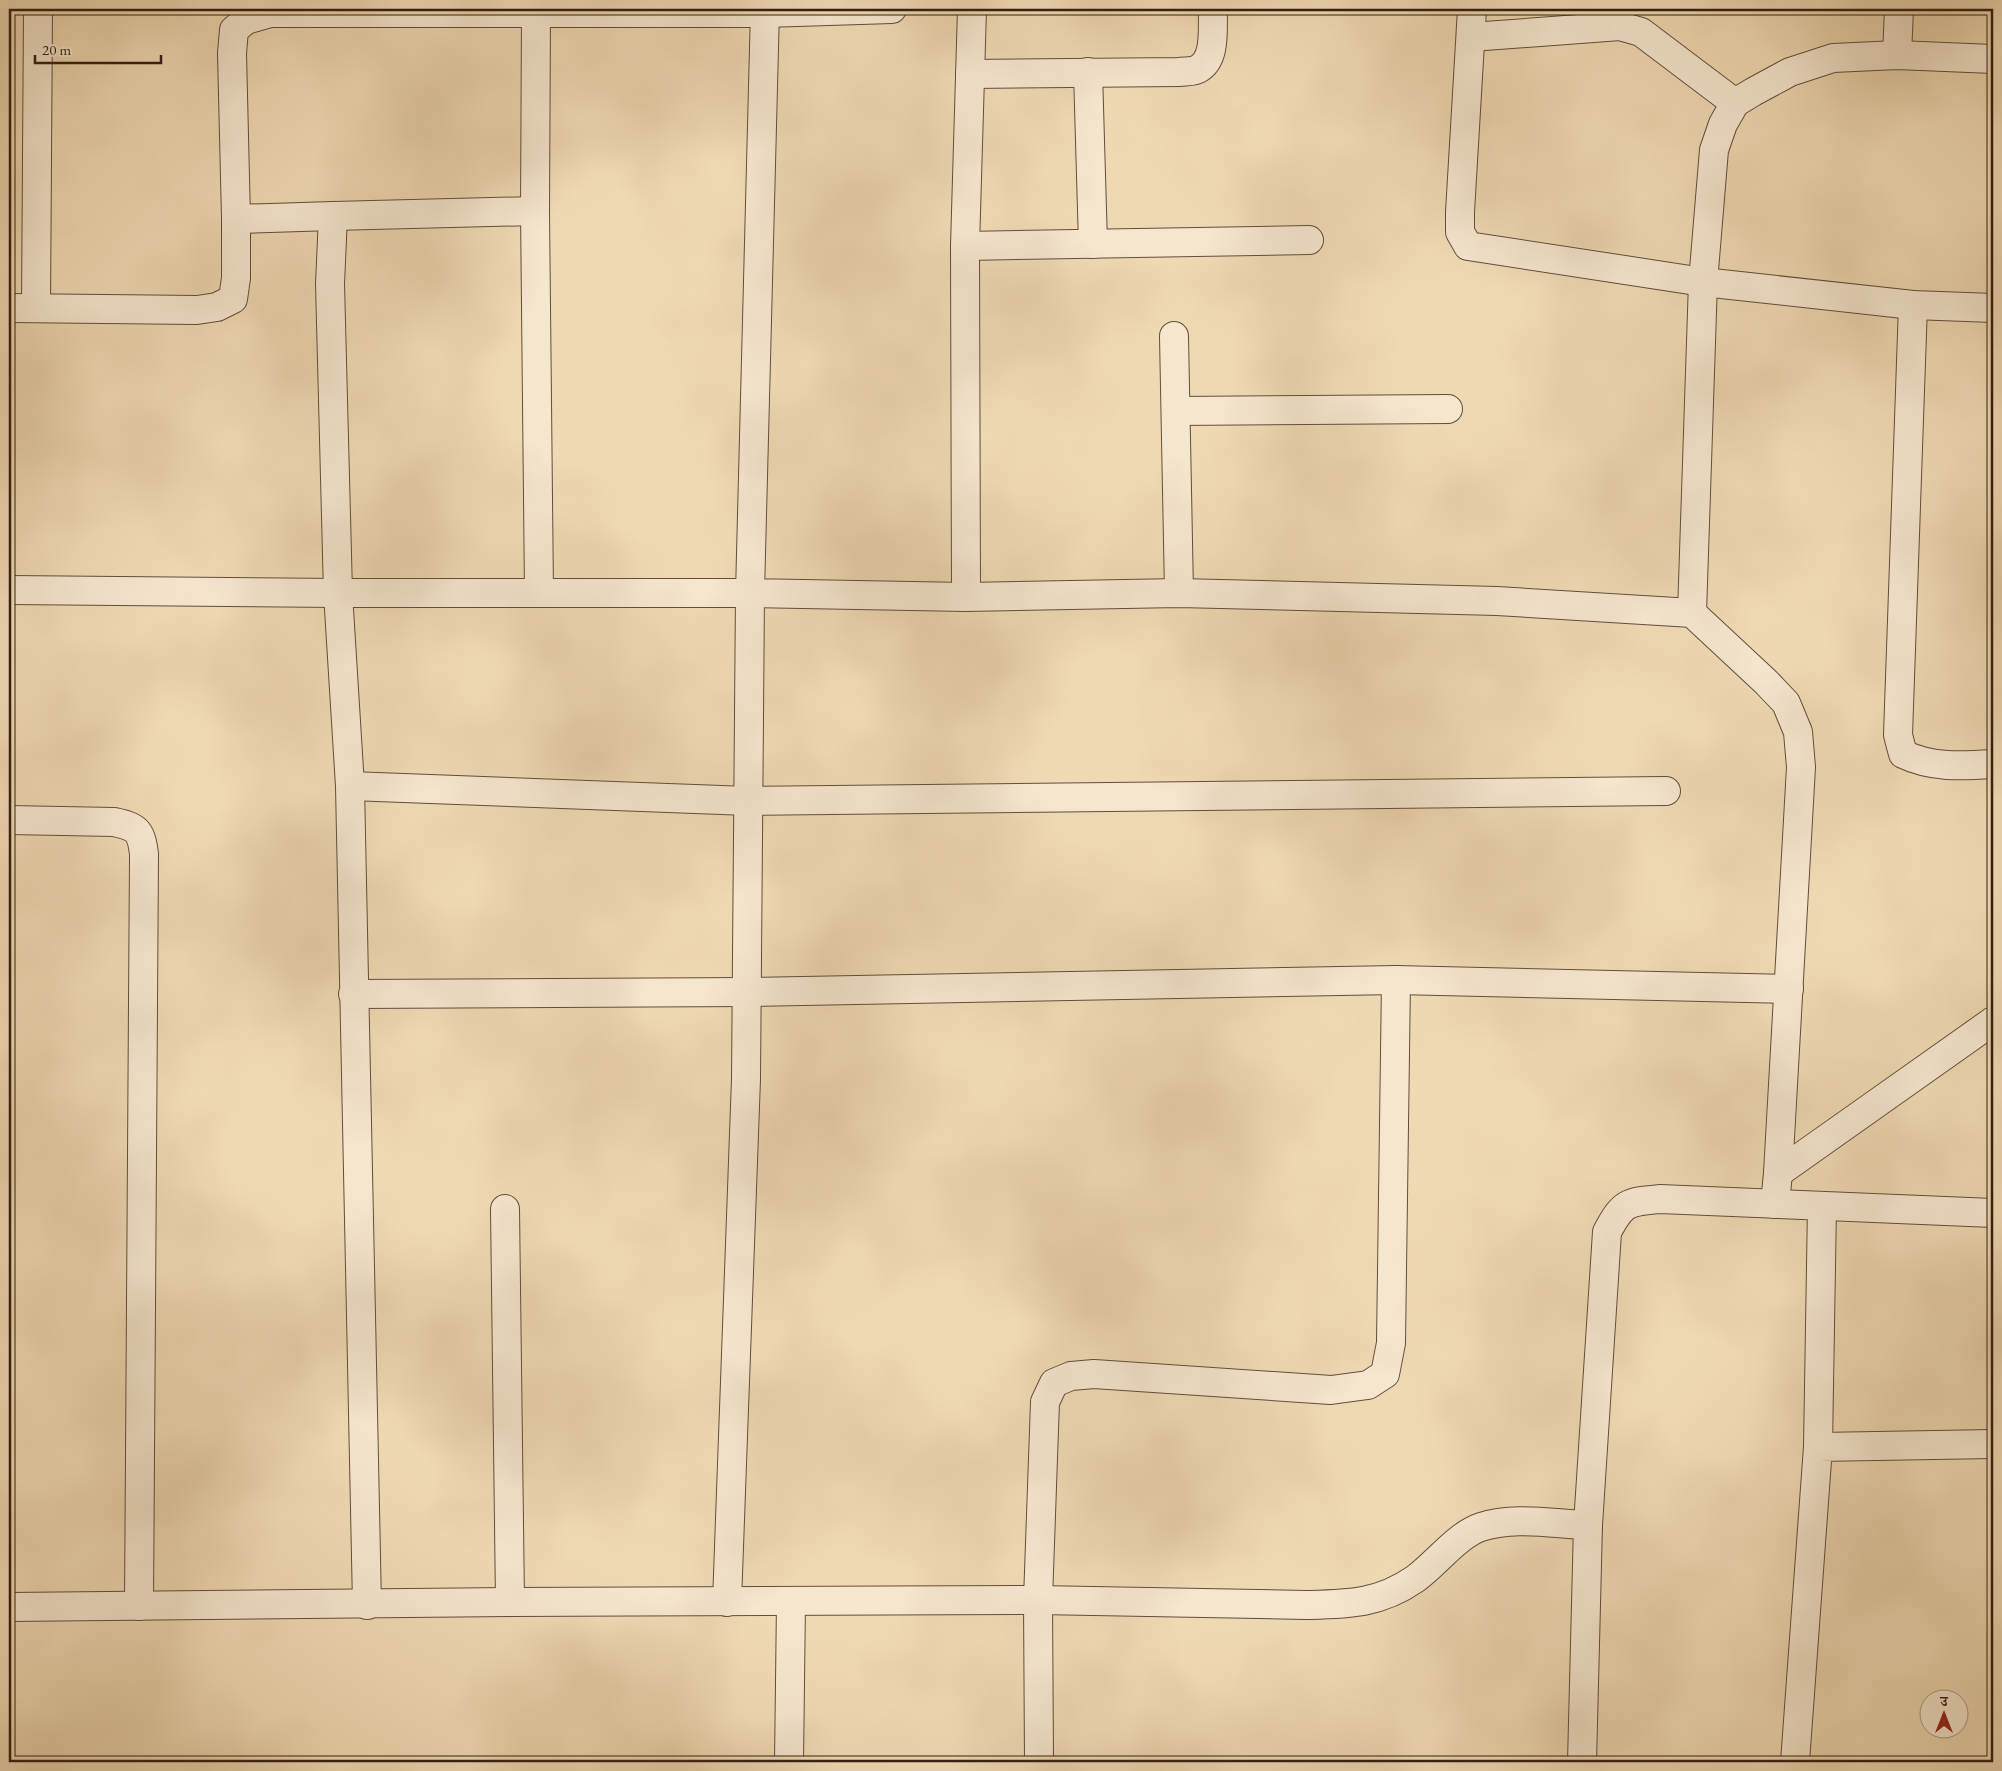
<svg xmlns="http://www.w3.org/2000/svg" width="2002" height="1771" viewBox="0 0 2002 1771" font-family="'EB Garamond','Noto Serif Devanagari',serif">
<rect width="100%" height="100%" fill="#efd9b3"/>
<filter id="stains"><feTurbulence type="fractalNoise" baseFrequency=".004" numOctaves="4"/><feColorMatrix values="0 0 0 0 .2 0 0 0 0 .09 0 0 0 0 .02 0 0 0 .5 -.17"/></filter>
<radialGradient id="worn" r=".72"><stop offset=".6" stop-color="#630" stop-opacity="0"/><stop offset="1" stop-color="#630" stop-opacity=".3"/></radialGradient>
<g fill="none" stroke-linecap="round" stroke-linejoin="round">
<g stroke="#624d3b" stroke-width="30">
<g id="minor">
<polyline points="765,9 750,593 966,597 1179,593 1497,601 1692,613 1766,682 1786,703 1798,732 1801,767 1778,1173 1775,1204"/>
<polyline points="1472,9 1460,212 1460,232 1468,246 1703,282 1913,305 1993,308"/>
<polyline points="536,13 535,211 539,593"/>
<polyline points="1471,37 1620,26 1641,32 1735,103"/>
<polyline points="1897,55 1899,9"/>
<polyline points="1088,72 1093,244"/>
<path d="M970,74l209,-2c5,-1 15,0 19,-3 19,-10 14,-42 15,-60"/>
<polyline points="236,219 333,216"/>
<polyline points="965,246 1309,240"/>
<path d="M1913,305l-15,430 5,19c29,14 59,12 90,10"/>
<polyline points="9,308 197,310 217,307 233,299 236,278 236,219 232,53 234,30 246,20 270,13 765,13 892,9"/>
<polyline points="36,308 38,9"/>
<polyline points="1174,336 1179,593"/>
<polyline points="1176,411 1448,409"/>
<polyline points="9,590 338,593 750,593 746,1079 727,1602"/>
<polyline points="966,597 965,246 972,9"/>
<polyline points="1692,613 1703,282 1714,150 1723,124 1735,103 1753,92 1790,72 1833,58 1897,55 1993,59"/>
<polyline points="350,786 748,801 1666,791"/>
<path d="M9,820l105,2c23,5 27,8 30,32l-5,752"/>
<polyline points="353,994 747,992 1396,980 1789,989"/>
<polyline points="1778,1173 1993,1021"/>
<polyline points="505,1209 510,1602"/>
<polyline points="1818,1447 1822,1206"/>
<polyline points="367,1605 350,786 338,593 330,284 333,216 535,211"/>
<path d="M9,1607l501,-5 528,-2 268,5c42,-1 73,-1 109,-26 21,-15 42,-44 66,-52 33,-11 73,-3 107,-2"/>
<polyline points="789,1762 791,1602"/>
<polyline points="1039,1762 1038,1600 1045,1402 1054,1383 1071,1376 1094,1374 1331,1390 1368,1385 1385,1374 1391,1343 1396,980"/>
<path d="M1582,1762l6,-237 19,-293c16,-30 20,-30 53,-33l333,14"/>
<polyline points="1795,1762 1818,1447 1993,1444"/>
</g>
</g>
<use href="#minor" stroke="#f5e6ce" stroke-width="28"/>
</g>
<rect width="2002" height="1771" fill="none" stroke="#efd9b3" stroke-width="30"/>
<rect x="10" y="10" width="1982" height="1751" fill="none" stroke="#331e13" stroke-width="2.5"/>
<rect x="15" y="15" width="1972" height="1741" fill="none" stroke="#331e13"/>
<g transform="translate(1944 1714)"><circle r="24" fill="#f5e6ce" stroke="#a79683"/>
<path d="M0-4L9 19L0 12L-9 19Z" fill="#8f2418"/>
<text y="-8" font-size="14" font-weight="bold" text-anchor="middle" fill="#331e13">उ</text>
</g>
<path d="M35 55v8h126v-8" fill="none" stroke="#331e13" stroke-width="2.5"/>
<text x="42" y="55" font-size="15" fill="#331e13" stroke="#f5e6ce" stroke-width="4" paint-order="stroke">20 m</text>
<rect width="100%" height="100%" filter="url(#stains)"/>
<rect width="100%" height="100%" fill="url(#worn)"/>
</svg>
